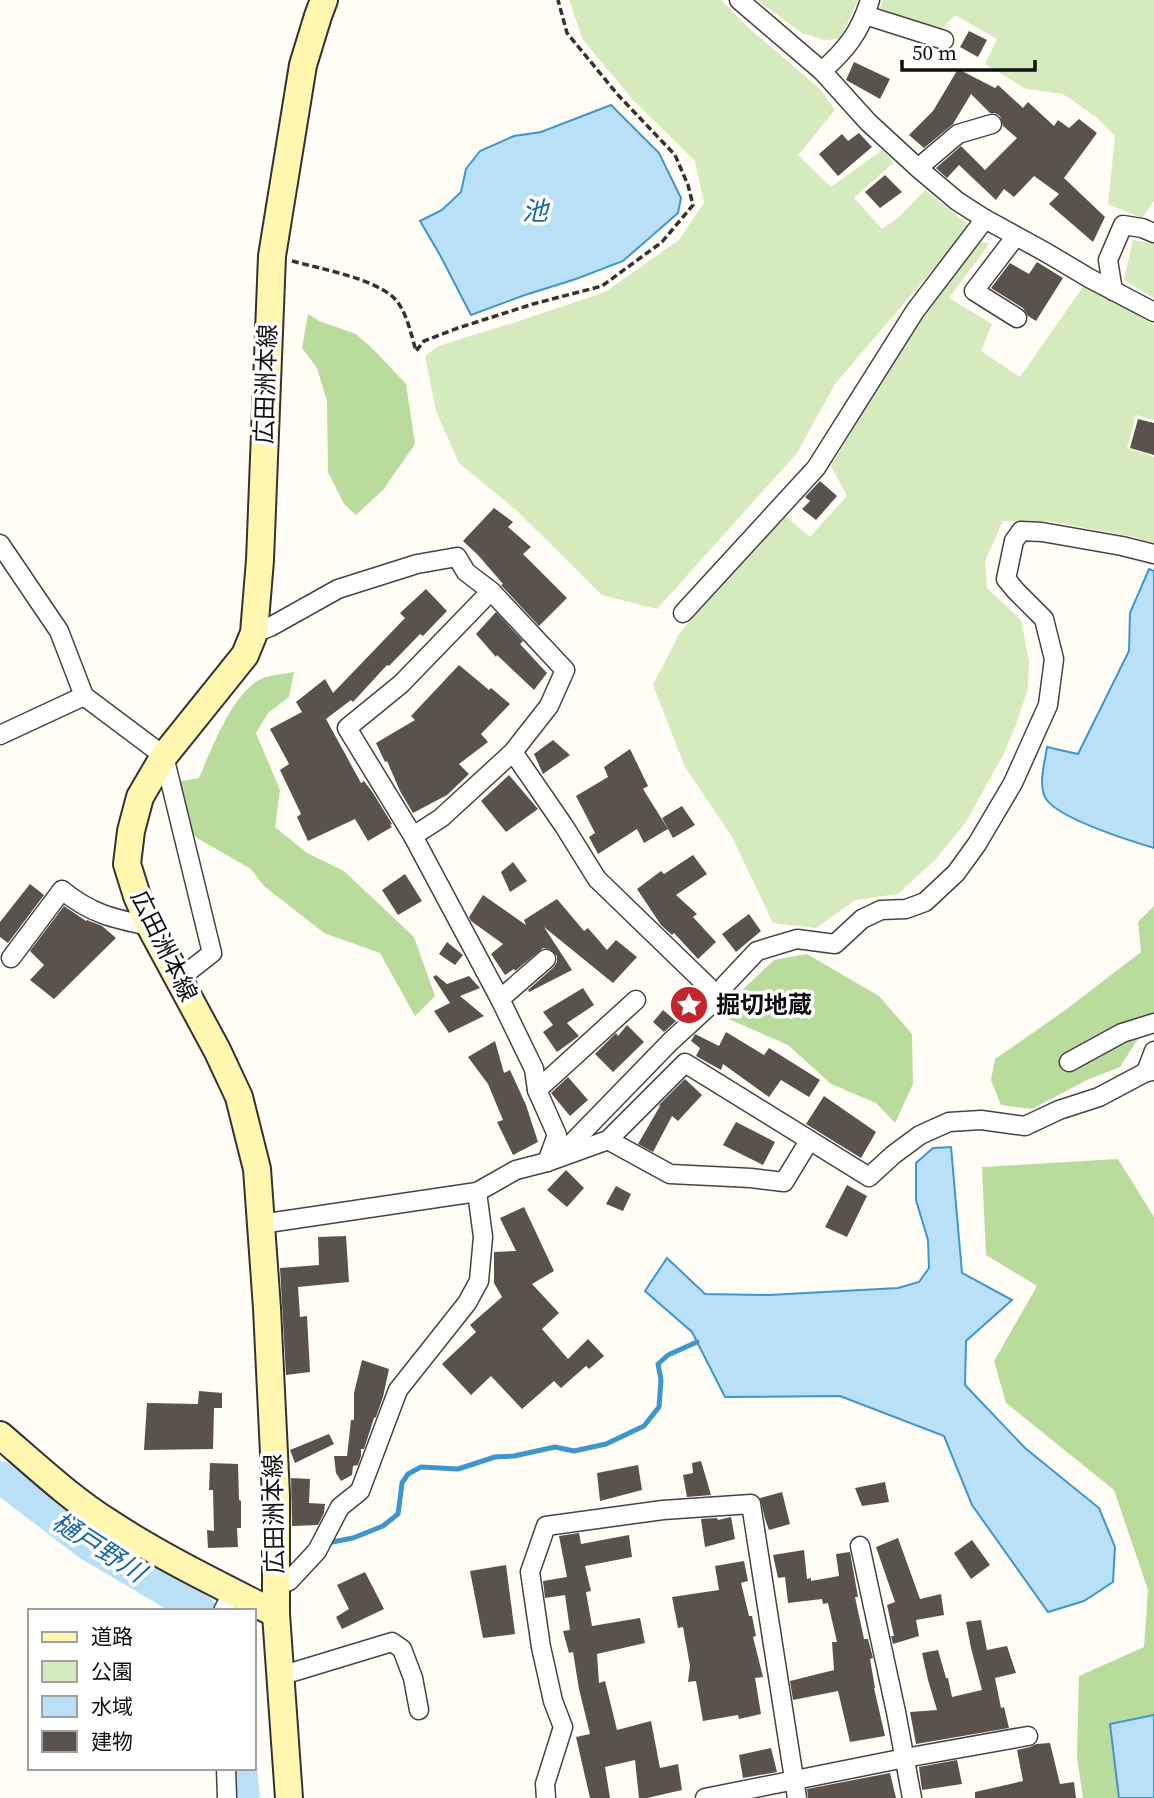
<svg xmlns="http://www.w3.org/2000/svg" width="1154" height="1798" viewBox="0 0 1154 1798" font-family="'Source Serif 4','Noto Sans JP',serif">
<rect width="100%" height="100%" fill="#fffdf5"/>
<g fill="#d5ebbd">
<polygon points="569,0 721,0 750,29 820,89 835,110 798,155 831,187 882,150 894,162 854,198 882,229 897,219 925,190 970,226 835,384 797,453 657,609 602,595 515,509 459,463 436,411 425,356 438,346 519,321 605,292 679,240 704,203 695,161 633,100 583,40"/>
<polygon points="757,0 858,0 840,39 824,40 802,33"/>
<polygon points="883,0 1154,0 1154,201 1142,218 1108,204 1115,136 1096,117 1063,94 1026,89 985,64 997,39 955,15 939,32 880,8"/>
<polygon points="1133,240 1154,244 1154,298 1124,280"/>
<polygon points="978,242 990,243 949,298 992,324 981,351 1020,377 1085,284 1154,325 1154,420 1136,415 1127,448 1154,457 1154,544 1134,537 1048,521 1003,521 985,561 987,588 1021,620 1029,661 1028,689 1016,725 1003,755 966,822 936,859 898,894 855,900 816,928 773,923 732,837 685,767 653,685 679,634 782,513 810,537 847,496 831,466 924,309"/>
</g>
<g fill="#b9dc9c">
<polygon points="308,314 319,321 356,334 376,352 406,384 415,444 383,490 356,515 344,504 328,472 327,401 317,368 302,348"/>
<path d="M294,672l-5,25 -21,16 -12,20 24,57 -5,37 32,26 37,18 70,66 21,59 -20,20 -35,-63 -56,-20 -60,-47 -13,-17 -54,-31 -27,-28v-27l29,-5c13,-30 31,-79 58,-97 10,-6 26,-7 37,-9z"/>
<polygon points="1154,906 1154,1014 1120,1067 1087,1080 1032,1109 1001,1105 991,1080 995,1059 1064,1011 1141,952 1138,922"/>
<polygon points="807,954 879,996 912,1034 913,1084 895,1123 876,1103 831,1084 788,1045 717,1014 774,960"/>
<polygon points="1118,1159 1154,1217 1154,1798 1083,1798 1077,1757 1079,1676 1144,1647 1148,1590 1114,1490 1006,1403 994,1361 1037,1286 986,1255 982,1167"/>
</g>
<g fill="#b9e0f7" stroke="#3f96cf" stroke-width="2">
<polygon points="611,105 659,153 681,198 678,213 623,261 576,279 525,295 471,315 440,255 420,221 442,210 461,192 466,169 480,151 514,136 541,132"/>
<path d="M1149,569l5,2v277c-23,-7 -103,-31 -110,-53 -5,-14 1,-33 3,-48l31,7 51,-103 1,-38z"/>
<polygon points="951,1147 962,1273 1012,1300 966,1341 965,1385 1025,1448 1099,1508 1115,1547 1113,1582 1084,1601 1048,1612 972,1505 944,1436 840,1396 725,1397 692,1332 645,1291 667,1258 705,1294 769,1295 898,1288 919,1282 929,1268 928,1240 916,1200 916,1163 933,1148"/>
<polygon points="1154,1715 1154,1798 1119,1798 1110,1724"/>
</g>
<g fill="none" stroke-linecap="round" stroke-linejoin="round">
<polyline stroke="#3f96cf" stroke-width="5" points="327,1543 353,1538 383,1526 398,1514 402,1483 408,1474 421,1467 458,1469 495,1457 514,1456 555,1447 574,1451 606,1444 644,1426 659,1407 661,1380 658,1364 668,1355 697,1342"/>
<g stroke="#b9e0f7" stroke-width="32">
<polyline points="0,1477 89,1545 201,1611"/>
<polyline points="241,1768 244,1798"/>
</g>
</g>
<g fill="#5a524d">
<polygon points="969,31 987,40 978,57 960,47"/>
<polygon points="854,62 890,79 880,99 846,80"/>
<polygon points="958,69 995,88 998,85 1023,108 1028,102 1054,126 1058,120 1069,128 1079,119 1097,133 1064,178 1105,217 1093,242 1049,204 1059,194 1034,176 1014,197 1004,189 996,200 959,165 947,178 936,168 961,146 985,170 1017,138 1003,126 1000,116 995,113 990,113 971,94 953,124 924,148 909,135 933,111"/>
<polygon points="859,133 872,147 838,176 819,154 842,134 848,141"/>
<polygon points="885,175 902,192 880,208 865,192"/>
<polygon points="1037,262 1063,278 1036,321 1028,316 1023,308 991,288 1010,263 1029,274"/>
<polygon points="1138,419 1154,423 1154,455 1130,448"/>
<polygon points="820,481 837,496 816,520 802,509 810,501 805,497"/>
<polygon points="494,508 513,522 508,527 531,547 523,554 567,598 539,626 501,585 503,584 478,555 463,541"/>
<polygon points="426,589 447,611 423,636 420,634 389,666 387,665 353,702 351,700 326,719 361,783 364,781 373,793 392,824 390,825 392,827 368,841 355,819 308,841 297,817 301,814 280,770 289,764 270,729 302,712 296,702 325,679 333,693 405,618 400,613"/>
<polygon points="496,612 523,641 520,644 547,673 534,690 497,655 496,657 476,634"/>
<polygon points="459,665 489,690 491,688 510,704 481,734 488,742 459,764 469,774 447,795 413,813 400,791 387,761 385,762 376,743 415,720 411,716"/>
<polygon points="553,740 570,755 543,774 534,754"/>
<polygon points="630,749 648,786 643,789 668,829 644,843 637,829 598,854 589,837 595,833 576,796 608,777 604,767"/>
<polygon points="509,775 538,809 506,832 481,801"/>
<polygon points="682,806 695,825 673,838 662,818"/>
<polygon points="693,855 707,874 676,895 697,914 693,917 716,942 698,959 674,933 672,935 661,925 637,889 661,871 664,874"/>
<polygon points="513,862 527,881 510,892 501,872"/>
<polygon points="405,874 422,901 398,915 382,890"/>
<polygon points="30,884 44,895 8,943 0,937 0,922"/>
<polygon points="483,895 526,925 524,920 557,899 584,931 588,928 607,950 616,940 637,957 613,983 544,927 572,970 529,992 528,990 554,967 557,962 557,956 550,949 543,948 515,971 514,969 505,975 491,954 503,944 471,921 469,917"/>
<polygon points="64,906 86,921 87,920 102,926 116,938 54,999 30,980 44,965 30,951"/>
<polygon points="749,914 761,931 736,952 722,934"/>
<polygon points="447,942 463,955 455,965 439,954"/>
<polygon points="436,975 447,984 469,976 480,988 460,996 484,1016 449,1033 434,1011 450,1003 433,977"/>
<polygon points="583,988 594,1005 567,1023 579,1036 557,1052 543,1032 553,1025 543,1012"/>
<polygon points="663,1010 676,1021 664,1032 653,1022"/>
<polygon points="627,1025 644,1042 613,1072 595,1054 616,1033 618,1036"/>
<polygon points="726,1032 764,1055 769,1048 820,1080 809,1097 781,1080 769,1097 723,1064 721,1070 696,1056 700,1048 691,1041 695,1034 719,1046"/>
<polygon points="495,1041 504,1073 510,1070 526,1105 538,1142 513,1155 497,1122 503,1120 488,1084 468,1057"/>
<polygon points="568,1077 588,1100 570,1116 551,1093"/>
<polygon points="685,1079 702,1095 678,1121 672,1116 653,1152 638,1144 660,1106 659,1105"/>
<polygon points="824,1096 876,1132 861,1158 806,1124"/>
<polygon points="736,1122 775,1142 763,1165 723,1145"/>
<polygon points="566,1170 584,1188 567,1207 547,1190"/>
<polygon points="847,1185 867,1196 847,1237 825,1227"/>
<polygon points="616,1186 631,1194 623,1211 606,1204"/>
<polygon points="524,1207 554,1271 532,1284 559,1313 542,1329 568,1359 588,1339 604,1356 589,1369 586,1366 561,1388 554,1381 522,1409 491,1376 471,1395 442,1364 476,1332 470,1325 502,1297 494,1283 494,1252 516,1251 500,1218"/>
<polygon points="346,1236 349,1282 298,1287 300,1317 307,1316 310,1372 286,1375 280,1268 319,1265 318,1237"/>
<polygon points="362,1360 389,1369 383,1397 376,1417 374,1418 364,1449 361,1449 361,1456 358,1465 353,1466 352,1475 341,1481 336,1473 334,1456 347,1456 351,1420 354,1420 354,1393"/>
<polygon points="199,1391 222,1393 222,1408 214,1408 213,1449 144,1450 147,1403 198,1404"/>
<polygon points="329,1434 334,1444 295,1463 290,1450"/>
<polygon points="701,1461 711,1495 687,1497 683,1475 693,1473 692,1463"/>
<polygon points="210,1463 238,1464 239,1500 241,1501 241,1528 237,1528 238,1547 208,1548 207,1530 214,1531 213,1490 209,1490"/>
<polygon points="638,1465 642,1490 600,1501 597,1473"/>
<polygon points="291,1478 310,1479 309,1503 325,1504 324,1513 318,1525 292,1526"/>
<polygon points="885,1482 889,1502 862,1506 855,1488"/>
<polygon points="782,1492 790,1524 769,1530 765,1519 760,1498"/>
<polygon points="731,1517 735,1539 705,1547 701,1519 717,1518 718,1520"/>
<polygon points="579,1533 581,1544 629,1535 632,1557 585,1566 591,1591 586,1592 592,1626 640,1618 645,1643 597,1654 599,1683 605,1681 617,1730 651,1721 660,1768 678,1764 682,1790 647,1798 639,1798 635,1760 605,1767 610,1798 590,1798 576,1737 590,1734 579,1689 573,1652 569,1653 563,1631 570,1630 565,1595 545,1598 543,1581 567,1577 559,1536"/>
<polygon points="898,1538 920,1599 941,1594 944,1615 916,1620 919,1636 893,1644 891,1636 894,1636 887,1605 895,1602 876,1547"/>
<polygon points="972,1540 990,1565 971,1579 954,1553"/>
<polygon points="804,1550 807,1579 811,1578 811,1581 839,1576 836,1554 850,1552 858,1597 855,1597 864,1639 868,1639 873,1658 870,1659 875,1688 874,1688 885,1736 850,1742 838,1691 793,1700 790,1681 834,1670 832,1642 837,1642 828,1603 823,1604 822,1599 788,1603 785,1577 778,1578 773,1555"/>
<polygon points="744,1561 748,1581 741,1583 749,1616 752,1616 756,1636 753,1637 763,1677 755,1678 761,1714 739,1719 738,1715 703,1721 696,1681 688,1682 690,1666 683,1627 678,1628 672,1597 719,1590 715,1566"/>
<polygon points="506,1565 515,1634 483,1638 470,1571"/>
<polygon points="365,1572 384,1609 342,1629 336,1617 349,1609 337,1585"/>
<polygon points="981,1620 987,1650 1007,1646 1016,1673 995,1678 1001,1708 1004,1707 1009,1728 916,1744 910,1712 937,1710 928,1680 922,1653 938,1650 946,1678 948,1678 952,1697 982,1690 971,1648 966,1622"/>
<polygon points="1050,1743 1060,1784 1074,1782 1076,1798 975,1798 975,1792 1023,1781 1017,1750 1030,1747 1036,1744"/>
<polygon points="771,1748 777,1772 743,1778 739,1755"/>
<polygon points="957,1760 962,1784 922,1790 919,1767"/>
<polygon points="890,1773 896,1798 808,1798 807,1789"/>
</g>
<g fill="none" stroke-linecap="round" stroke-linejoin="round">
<g stroke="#444" stroke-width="21">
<g id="street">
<polyline points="739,0 822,71 868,122 918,168 957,201 985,219 1047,253 1089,278 1154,312"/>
<polyline points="865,15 944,40"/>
<path d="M822,71c25,-22 38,-39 48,-71"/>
<polyline points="918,168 958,134 992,124"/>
<polyline points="1016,236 974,291 1017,318"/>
<polyline points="1113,291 1108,260 1123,225 1142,228 1154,233"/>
<polyline points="0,544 59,631 84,696 164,756 212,953 179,979"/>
<polyline points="683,613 816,468 915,311 985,219"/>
<polyline points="254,633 270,627 338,589 417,564 457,557 466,572 491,591 401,684 347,728 413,836 500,999 534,1069 537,1090 557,1135 547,1162"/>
<polyline points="0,735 84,696"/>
<polyline points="513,752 564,826 597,879 719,997"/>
<polyline points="413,836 441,818 513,752 549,706 565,670 491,591"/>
<path d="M11,958l51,-68c29,24 52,29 88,36"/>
<polyline points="500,999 546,959"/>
<polyline points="1069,1062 1122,1033 1154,1023"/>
<polyline points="1146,1072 1154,1051"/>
<polyline points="537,1090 636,1000"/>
<polyline points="608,1140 670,1174 751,1178 784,1182 809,1141"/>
<polyline points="547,1162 569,1146 670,1042 719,997 725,985 757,951 797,939 835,944 862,919 881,910 906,909 925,902 956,873 977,844 1013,783 1048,705 1054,659 1044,619 1016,591 1006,579 1014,541 1021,531 1042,532 1122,546 1154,554"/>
<polyline points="261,1224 477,1192 516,1170 547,1162 608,1140 685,1063 869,1177 893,1155 920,1135 949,1122 981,1120 1025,1126 1059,1110 1099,1097 1146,1072 1154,1071"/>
<polyline points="860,1546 896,1712 912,1798"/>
<polyline points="275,1587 289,1581 317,1551 340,1507 360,1491 398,1390 467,1303 479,1281 483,1237 477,1192"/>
<polyline points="223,1611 233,1592"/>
<polyline points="280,1676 392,1642 402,1649 413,1678 419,1710"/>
<polyline points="226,1768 227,1798"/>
<polyline points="546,1798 545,1784 563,1727 553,1701 541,1647 530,1572 546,1526 663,1510 751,1504 797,1798"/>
<polyline points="705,1798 905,1758 1028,1736"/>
</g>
</g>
<g stroke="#333" stroke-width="30">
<g id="secondary">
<path d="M0,1435c35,30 69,62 108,87 53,35 112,63 168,92"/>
<polyline points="289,1798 276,1614 276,1495 267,1308 257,1169 239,1097 217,1050 150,926 137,896 127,864 131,831 140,797 164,756 245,655 254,633 260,560 272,256 303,65 318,16 324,0"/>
</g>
</g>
<path stroke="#333" stroke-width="3.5" stroke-dasharray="7 3.5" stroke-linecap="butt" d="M292,261c29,8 76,16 100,35 14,12 19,38 24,55l8,-10 34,-13 75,-24 69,-18 60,-44 31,-37 -5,-20 -13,-30 -57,-60 -51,-62 -9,-33"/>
<use href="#street" stroke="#fff" stroke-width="18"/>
<use href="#secondary" stroke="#fff6b0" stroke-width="26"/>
</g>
<defs>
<g id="sight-disc" transform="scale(2.0125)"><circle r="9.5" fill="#c4262e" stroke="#fff"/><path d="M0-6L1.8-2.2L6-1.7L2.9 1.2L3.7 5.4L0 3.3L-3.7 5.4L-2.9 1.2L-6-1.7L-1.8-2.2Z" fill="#fff"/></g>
</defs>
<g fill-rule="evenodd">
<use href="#sight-disc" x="689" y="1005"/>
</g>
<g text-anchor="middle" stroke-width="7" stroke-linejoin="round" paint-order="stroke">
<g font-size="24" fill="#111" stroke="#fff">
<text transform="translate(266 384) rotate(-88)" y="8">広田洲本線</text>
<text transform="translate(164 946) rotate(64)" y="8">広田洲本線</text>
<text transform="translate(274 1514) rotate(-91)" y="8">広田洲本線</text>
</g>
<g font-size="24" font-weight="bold" fill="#111" stroke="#fff" text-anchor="start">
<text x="716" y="1013">掘切地蔵</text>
</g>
<g font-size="26" font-style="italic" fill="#1768a6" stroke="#fff">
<text x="535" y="220">池</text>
<text transform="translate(99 1547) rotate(33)" y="9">樋戸野川</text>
</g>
</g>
<rect x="28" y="1609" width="228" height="161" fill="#ffffff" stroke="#a0a0a0" stroke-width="2"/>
<rect x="42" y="1632" width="35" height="10" fill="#fff6b0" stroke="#a0a0a0" stroke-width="2"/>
<text x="91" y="1644" font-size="21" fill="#111111">道路</text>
<rect x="42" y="1661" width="35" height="21" fill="#d5ebbd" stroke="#a0a0a0" stroke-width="2"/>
<text x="91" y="1679" font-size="21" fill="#111111">公園</text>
<rect x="42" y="1696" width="35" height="21" fill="#b9e0f7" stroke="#a0a0a0" stroke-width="2"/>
<text x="91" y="1714" font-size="21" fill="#111111">水域</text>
<rect x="42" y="1731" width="35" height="21" fill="#5a524d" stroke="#a0a0a0" stroke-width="2"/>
<text x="91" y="1749" font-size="21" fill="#111111">建物</text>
<path d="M902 60v10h133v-10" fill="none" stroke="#111111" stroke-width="3.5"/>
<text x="912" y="60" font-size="21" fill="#111111" stroke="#ffffff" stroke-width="5" paint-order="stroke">50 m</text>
</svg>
